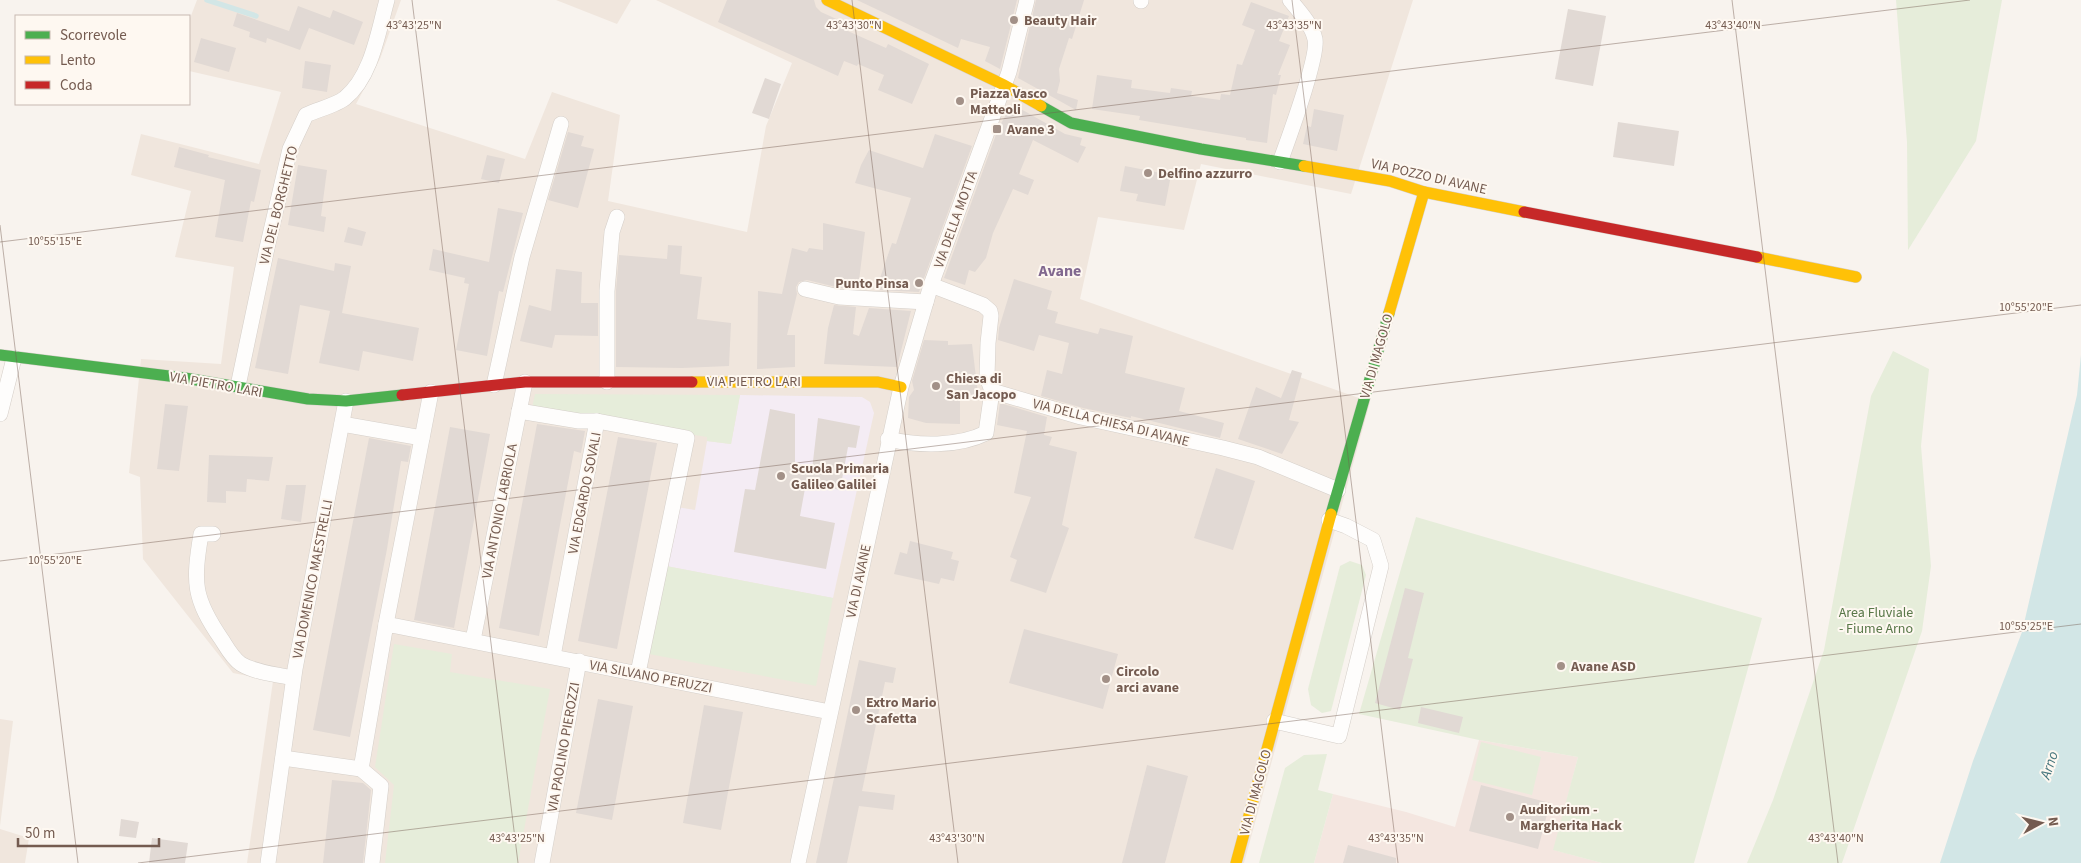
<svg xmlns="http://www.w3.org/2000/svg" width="2081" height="863" viewBox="0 0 2081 863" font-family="'Source Sans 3',sans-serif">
<rect width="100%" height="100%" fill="#f8f3ee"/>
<g fill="#f0e6dd">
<polygon points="197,0 401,0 380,59 356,104 525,159 552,92 620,115 608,201 747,232 766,126 792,63 656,0 1413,0 1351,194 1201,164 1184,230 1098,217 1080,299 1370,402 1244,863 247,863 273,681 233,673 143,559 140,477 129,473 141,359 221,364 234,267 175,257 191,191 131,175 141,134 259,164 281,92 189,71 189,21"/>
<polygon points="556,0 631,0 617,24"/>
<polygon points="0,719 13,721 0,826"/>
<polygon points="0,829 29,838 25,863 0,863"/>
</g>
<polygon fill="#f4e6e0" points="1479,740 1578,757 1554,850 1602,863 1314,863 1333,794 1406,812 1455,827"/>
<polygon fill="#f4ecf4" points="740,395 862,397 870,402 874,413 833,598 666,566 677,507 695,510 707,441 731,444"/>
<g fill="#e6edda">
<polygon points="1896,0 2002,0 1976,141 1908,250 1907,142"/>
<polygon points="1893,351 1929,369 1921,446 1931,566 1922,631 1842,863 1747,863 1773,800 1824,650 1871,396"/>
<polygon points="535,394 740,395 731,444 707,441 707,437 532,408"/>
<polygon points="1416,517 1762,618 1694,863 1602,863 1553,850 1578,757 1479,740 1359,714"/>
<polygon points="1350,561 1362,565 1366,575 1331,711 1322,713 1311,705 1308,689 1340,566"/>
<polygon points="666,566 833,598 816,686 649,654"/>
<polygon points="394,644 452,654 450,672 550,689 518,863 385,863 394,785 375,767"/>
<polygon points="1481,742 1541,757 1532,795 1472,780"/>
<polygon points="1327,754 1318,790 1333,794 1314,863 1259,863 1285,768 1304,755"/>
</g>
<polygon fill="#d2e6e6" points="2081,355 2081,863 1940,863 1973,761 2022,632 2077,395"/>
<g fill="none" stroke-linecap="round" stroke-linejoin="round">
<polyline stroke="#d2e6e6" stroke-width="5.5" points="207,0 256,16"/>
</g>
<g fill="#e1d9d4">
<polygon points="727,0 814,0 816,7 821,12 843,22 841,28 886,48 888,44 929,64 912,104 878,90 884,75 858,64 857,66 844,61 838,76 718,22"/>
<polygon points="857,0 1017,0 1000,69 985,61 990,47 961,39 958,48"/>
<polygon points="1036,0 1084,0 1072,39 1069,38 1059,69 1060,81 1057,93 1078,100 1076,110 1018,78"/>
<polygon points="1251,2 1289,16 1279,41 1290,45 1278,75 1281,75 1276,95 1273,94 1267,143 1246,140 1246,138 1139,120 1140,116 1092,109 1097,75 1132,80 1131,88 1170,93 1171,88 1192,91 1191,96 1220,100 1221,94 1230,95 1237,64 1242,65 1255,30 1242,25"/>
<polygon points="298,6 330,18 333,10 363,22 354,45 309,28 300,50 267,38 266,43 249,37 250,32 233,26 237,13 289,31"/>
<polygon points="1568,9 1606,16 1593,86 1555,79"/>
<polygon points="201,38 236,48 229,72 194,62"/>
<polygon points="305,61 331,65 327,92 302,88"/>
<polygon points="765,78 781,84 769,119 752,113"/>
<polygon points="1012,104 1065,134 1082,138 1080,145 1086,147 1078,163 1033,140 1019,174 1034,180 1028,195 1013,189 993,233 986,258 975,272 969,270 965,285 944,278 998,129"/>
<polygon points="1314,109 1344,115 1337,151 1303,144 1307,126 1311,127"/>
<polygon points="1618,122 1679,131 1674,166 1613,157"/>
<polygon points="568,132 584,136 581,146 594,149 578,208 548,200"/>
<polygon points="935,134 972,146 919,292 876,290 892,243 896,244 911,198 855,183 861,165 869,150 923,168"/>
<polygon points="179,147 209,155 208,157 261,170 254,202 251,201 243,242 215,237 225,180 174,167"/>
<polygon points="487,155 505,159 499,183 481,179"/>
<polygon points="298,165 327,170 321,216 326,217 324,232 288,225"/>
<polygon points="1125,166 1171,175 1165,206 1136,201 1138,194 1120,191"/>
<polygon points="498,208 523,213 503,292 499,291 487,356 456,350 469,284 464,283 465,278 429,270 433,249 489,262"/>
<polygon points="823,223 865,232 858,289 840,288 807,280 799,282 796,287 797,294 787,335 795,335 795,367 757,369 758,291 782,294 792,248 807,252 809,248 823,250"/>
<polygon points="348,227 366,232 362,246 344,242"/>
<polygon points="668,245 682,246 680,274 702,277 697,319 731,323 729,366 682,368 616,367 616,291 619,255 667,259"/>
<polygon points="278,258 334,271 335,263 351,266 342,313 419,328 413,361 363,351 359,371 319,363 330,311 300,305 288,374 255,368"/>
<polygon points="556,269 582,272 581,303 598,303 598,336 555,335 552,348 520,341 529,305 551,311"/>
<polygon points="1014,279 1052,291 1047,309 1058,312 1055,323 1098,334 1100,328 1133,336 1125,373 1185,388 1179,411 1224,423 1220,438 1131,416 1131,418 1083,408 1041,396 1047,370 1062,374 1069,343 1039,335 1034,351 998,340 999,328"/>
<polygon points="834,305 856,307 853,334 859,336 869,308 911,311 897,367 824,364 828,328"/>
<polygon points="924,340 948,341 948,345 972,344 978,394 960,396 960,424 926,423 908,418 909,397 914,390 912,381"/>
<polygon points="1292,370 1302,373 1289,420 1299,422 1282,454 1238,439 1256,387 1281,398"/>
<polygon points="1000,403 1047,417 1044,435 1052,437 1049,445 1077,452 1062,525 1069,528 1046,593 1010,581 1017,560 1010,557 1031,497 1014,493 1027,431 997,425"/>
<polygon points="165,404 188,406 179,471 157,469"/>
<polygon points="770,409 795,414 795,469 812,470 818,418 860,426 856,448 848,447 840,490 806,483 800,516 835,523 826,569 734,552 745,489 755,490"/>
<polygon points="537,424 585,431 581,453 574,451 539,636 499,628"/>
<polygon points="450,427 490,434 454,628 414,620"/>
<polygon points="618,437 657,443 617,649 578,641"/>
<polygon points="369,438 411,446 408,462 401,461 387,549 350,737 313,730"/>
<polygon points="209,455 273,457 269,481 247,479 246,492 226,491 226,503 207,502"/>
<polygon points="1216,468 1255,481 1233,550 1194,538"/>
<polygon points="286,485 306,485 301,522 281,519"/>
<polygon points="910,541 953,552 951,559 959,561 954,581 941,578 939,584 894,574 900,552 907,554"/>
<polygon points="1405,588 1424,593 1408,658 1413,659 1400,710 1375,703"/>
<polygon points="1024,629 1118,654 1103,709 1009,683"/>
<polygon points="859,660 896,668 893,683 885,682 862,791 895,795 893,810 859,806 847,863 816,863"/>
<polygon points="598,699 633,706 612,820 576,813"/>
<polygon points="704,705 743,712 721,830 683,823"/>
<polygon points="1421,707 1463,717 1459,733 1418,723"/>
<polygon points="1147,765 1188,776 1165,863 1122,863"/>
<polygon points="332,780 363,783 371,790 363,863 323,863"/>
<polygon points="1481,785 1550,803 1538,849 1469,831"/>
<polygon points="121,819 139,822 136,838 119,836"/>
<polygon points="152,838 188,843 185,863 149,863"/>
<polygon points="1348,845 1396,858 1396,863 1343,863"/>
</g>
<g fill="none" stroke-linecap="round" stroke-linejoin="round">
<g stroke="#d5cfc9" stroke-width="16">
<g id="street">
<polyline points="1141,1 1141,0"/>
<path d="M1280,162c8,-22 39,-106 35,-123 -3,-14 -16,-28 -25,-39"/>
<polyline points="931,285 983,305 990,311 991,316 988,343 987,377 992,391 1081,417 1223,448 1258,457 1338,490"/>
<polyline points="805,289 839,297 926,302"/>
<polyline points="607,382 607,291 612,232 617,217"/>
<polyline points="494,385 522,257 561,124"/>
<path d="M238,386l29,-138 23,-99 16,-34c10,-5 31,-10 39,-17 27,-22 33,-66 42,-98"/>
<polyline points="519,411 579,421 597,421 687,438 638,673"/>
<polyline points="0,414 14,358"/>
<polyline points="342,424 422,438"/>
<path d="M888,439c30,7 70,8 98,-6l6,-42"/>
<path d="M213,534h-12c-8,49 -8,64 21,106 5,8 11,19 19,24 15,9 35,10 52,14"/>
<polyline points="386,624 431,392"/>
<polyline points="473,640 525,382"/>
<polyline points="553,656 597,421"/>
<polyline points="1274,721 1339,736 1381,566 1373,540 1346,526 1329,520"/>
<polyline points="283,758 361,769"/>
<polyline points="361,769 386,624 830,712"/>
<polyline points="361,769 381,786 372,863"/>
<polyline points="268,863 295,669 346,401"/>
<polyline points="542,863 579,661"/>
<polyline points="798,863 901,387 931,285 1009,72 1027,0"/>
</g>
</g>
<g stroke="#d7d0ca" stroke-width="12">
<g id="fast">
<polyline points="1041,106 1071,123 1201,149 1304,166"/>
<polyline points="0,355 185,378 308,399 346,401 402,395"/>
<polyline points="1331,514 1389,313"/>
</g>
</g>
<g stroke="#d7d0ca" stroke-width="12">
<g id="slow">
<polyline points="827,0 1004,85 1041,106"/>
<polyline points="1304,166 1390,181 1424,192 1524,212"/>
<polyline points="1757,257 1856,277"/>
<polyline points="1389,313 1424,192"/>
<polyline points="692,382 878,382 901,387"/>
<polyline points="1236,863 1331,514"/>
</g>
</g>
<g stroke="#d7d0ca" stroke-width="12">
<g id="jam">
<polyline points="1524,212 1757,257"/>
<polyline points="402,395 525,382 692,382"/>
</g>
</g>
<use href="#street" stroke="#fefdfc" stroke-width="15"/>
<use href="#fast" stroke="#4caf50" stroke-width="11"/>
<use href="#slow" stroke="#ffc107" stroke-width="11"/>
<use href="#jam" stroke="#c62828" stroke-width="11"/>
</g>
<path fill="none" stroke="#745b50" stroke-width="1" stroke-opacity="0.45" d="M412,0l106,863M852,0l106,863M1292,0l106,863M1732,0l106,863M0,225l78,638M0,242l1970,-242M0,561l2081,-256M138,863l1943,-239"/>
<g fill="#a29087" stroke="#fef8f1" stroke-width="2">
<circle cx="1014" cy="20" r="5"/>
<circle cx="960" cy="101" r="5"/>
<rect x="992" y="124" width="10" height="10" rx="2.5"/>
<circle cx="1148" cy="173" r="5"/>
<circle cx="919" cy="283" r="5"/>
<circle cx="936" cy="386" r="5"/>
<circle cx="781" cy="476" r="5"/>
<circle cx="1561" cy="666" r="5"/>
<circle cx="1106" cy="679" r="5"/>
<circle cx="856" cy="710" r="5"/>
<circle cx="1510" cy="817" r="5"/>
</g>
<g text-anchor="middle" stroke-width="4" stroke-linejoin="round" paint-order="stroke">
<g font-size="14" font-weight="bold" fill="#745b50" stroke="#fef8f1" text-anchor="start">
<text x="1024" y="25">Beauty Hair</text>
<text x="970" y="98">Piazza Vasco<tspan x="970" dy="16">Matteoli</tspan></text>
<text x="1007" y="134">Avane 3</text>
<text x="1158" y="178">Delfino azzurro</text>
<text x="909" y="288" text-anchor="end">Punto Pinsa</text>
<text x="946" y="383">Chiesa di<tspan x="946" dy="16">San Jacopo</tspan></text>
<text x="791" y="473">Scuola Primaria<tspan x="791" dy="16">Galileo Galilei</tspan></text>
<text x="1571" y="671">Avane ASD</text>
<text x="1116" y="676">Circolo<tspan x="1116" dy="16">arci avane</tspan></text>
<text x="866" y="707">Extro Mario<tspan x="866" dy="16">Scafetta</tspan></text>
<text x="1520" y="814">Auditorium -<tspan x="1520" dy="16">Margherita Hack</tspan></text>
</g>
<g font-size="14" fill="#745b50" stroke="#fef8f1">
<text transform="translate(1429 176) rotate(13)" y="5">VIA POZZO DI AVANE</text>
<text transform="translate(278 205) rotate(-76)" y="5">VIA DEL BORGHETTO</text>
<text transform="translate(955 219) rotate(-70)" y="5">VIA DELLA MOTTA</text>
<text transform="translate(1376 356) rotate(-74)" y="5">VIA DI MAGOLO</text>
<text x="754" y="386">VIA PIETRO LARI</text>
<text transform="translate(216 384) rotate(10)" y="5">VIA PIETRO LARI</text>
<text transform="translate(1111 422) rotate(14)" y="5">VIA DELLA CHIESA DI AVANE</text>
<text transform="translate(584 493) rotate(-79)" y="5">VIA EDGARDO SOVALI</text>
<text transform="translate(499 511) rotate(-79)" y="5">VIA ANTONIO LABRIOLA</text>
<text transform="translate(312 579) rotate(-79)" y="5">VIA DOMENICO MAESTRELLI</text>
<text transform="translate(858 581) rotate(-78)" y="5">VIA DI AVANE</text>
<text transform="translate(651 676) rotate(11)" y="5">VIA SILVANO PERUZZI</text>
<text transform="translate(563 747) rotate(-80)" y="5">VIA PAOLINO PIEROZZI</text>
<text transform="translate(1255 792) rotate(-75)" y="5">VIA DI MAGOLO</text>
</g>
<g font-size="14" fill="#597849" stroke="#fef8f1">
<text x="1876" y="617">Area Fluviale<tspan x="1876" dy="16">- Fiume Arno</tspan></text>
</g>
<g font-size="15" font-style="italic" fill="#48777e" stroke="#fef8f1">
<text transform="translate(2049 765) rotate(-72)" y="5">Arno</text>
</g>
<g font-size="16" font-weight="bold" fill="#81688f" stroke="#fef8f1">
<text x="1060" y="276">Avane</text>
</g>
</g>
<g font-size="12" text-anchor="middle" fill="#745b50" stroke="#fef8f1" stroke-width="4" stroke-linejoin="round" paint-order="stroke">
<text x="414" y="29">43°43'25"N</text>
<text x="854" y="29">43°43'30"N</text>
<text x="1294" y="29">43°43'35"N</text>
<text x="1733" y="29">43°43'40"N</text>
<text x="55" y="245">10°55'15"E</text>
<text x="2026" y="311">10°55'20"E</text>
<text x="55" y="564">10°55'20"E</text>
<text x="2026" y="630">10°55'25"E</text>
<text x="517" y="842">43°43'25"N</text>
<text x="957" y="842">43°43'30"N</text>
<text x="1396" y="842">43°43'35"N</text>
<text x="1836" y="842">43°43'40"N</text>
</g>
<rect x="15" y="15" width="175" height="90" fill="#fef8f1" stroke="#c7b9b1"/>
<rect x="25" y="31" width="25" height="8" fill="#4caf50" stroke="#c7b9b1"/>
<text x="60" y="40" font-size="15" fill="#745b50">Scorrevole</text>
<rect x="25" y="56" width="25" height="8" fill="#ffc107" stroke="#c7b9b1"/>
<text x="60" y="65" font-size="15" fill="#745b50">Lento</text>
<rect x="25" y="81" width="25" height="8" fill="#c62828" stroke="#c7b9b1"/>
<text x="60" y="90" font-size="15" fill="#745b50">Coda</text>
<g transform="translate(2041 823) rotate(83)" stroke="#fef8f1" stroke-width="4" paint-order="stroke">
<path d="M0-4L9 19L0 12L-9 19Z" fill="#745b50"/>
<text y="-8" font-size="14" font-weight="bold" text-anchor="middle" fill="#745b50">N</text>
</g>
<path d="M18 838v8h141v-8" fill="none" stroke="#745b50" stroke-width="2.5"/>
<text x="25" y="838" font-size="15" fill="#745b50" stroke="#fef8f1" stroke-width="4" paint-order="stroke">50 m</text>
</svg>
